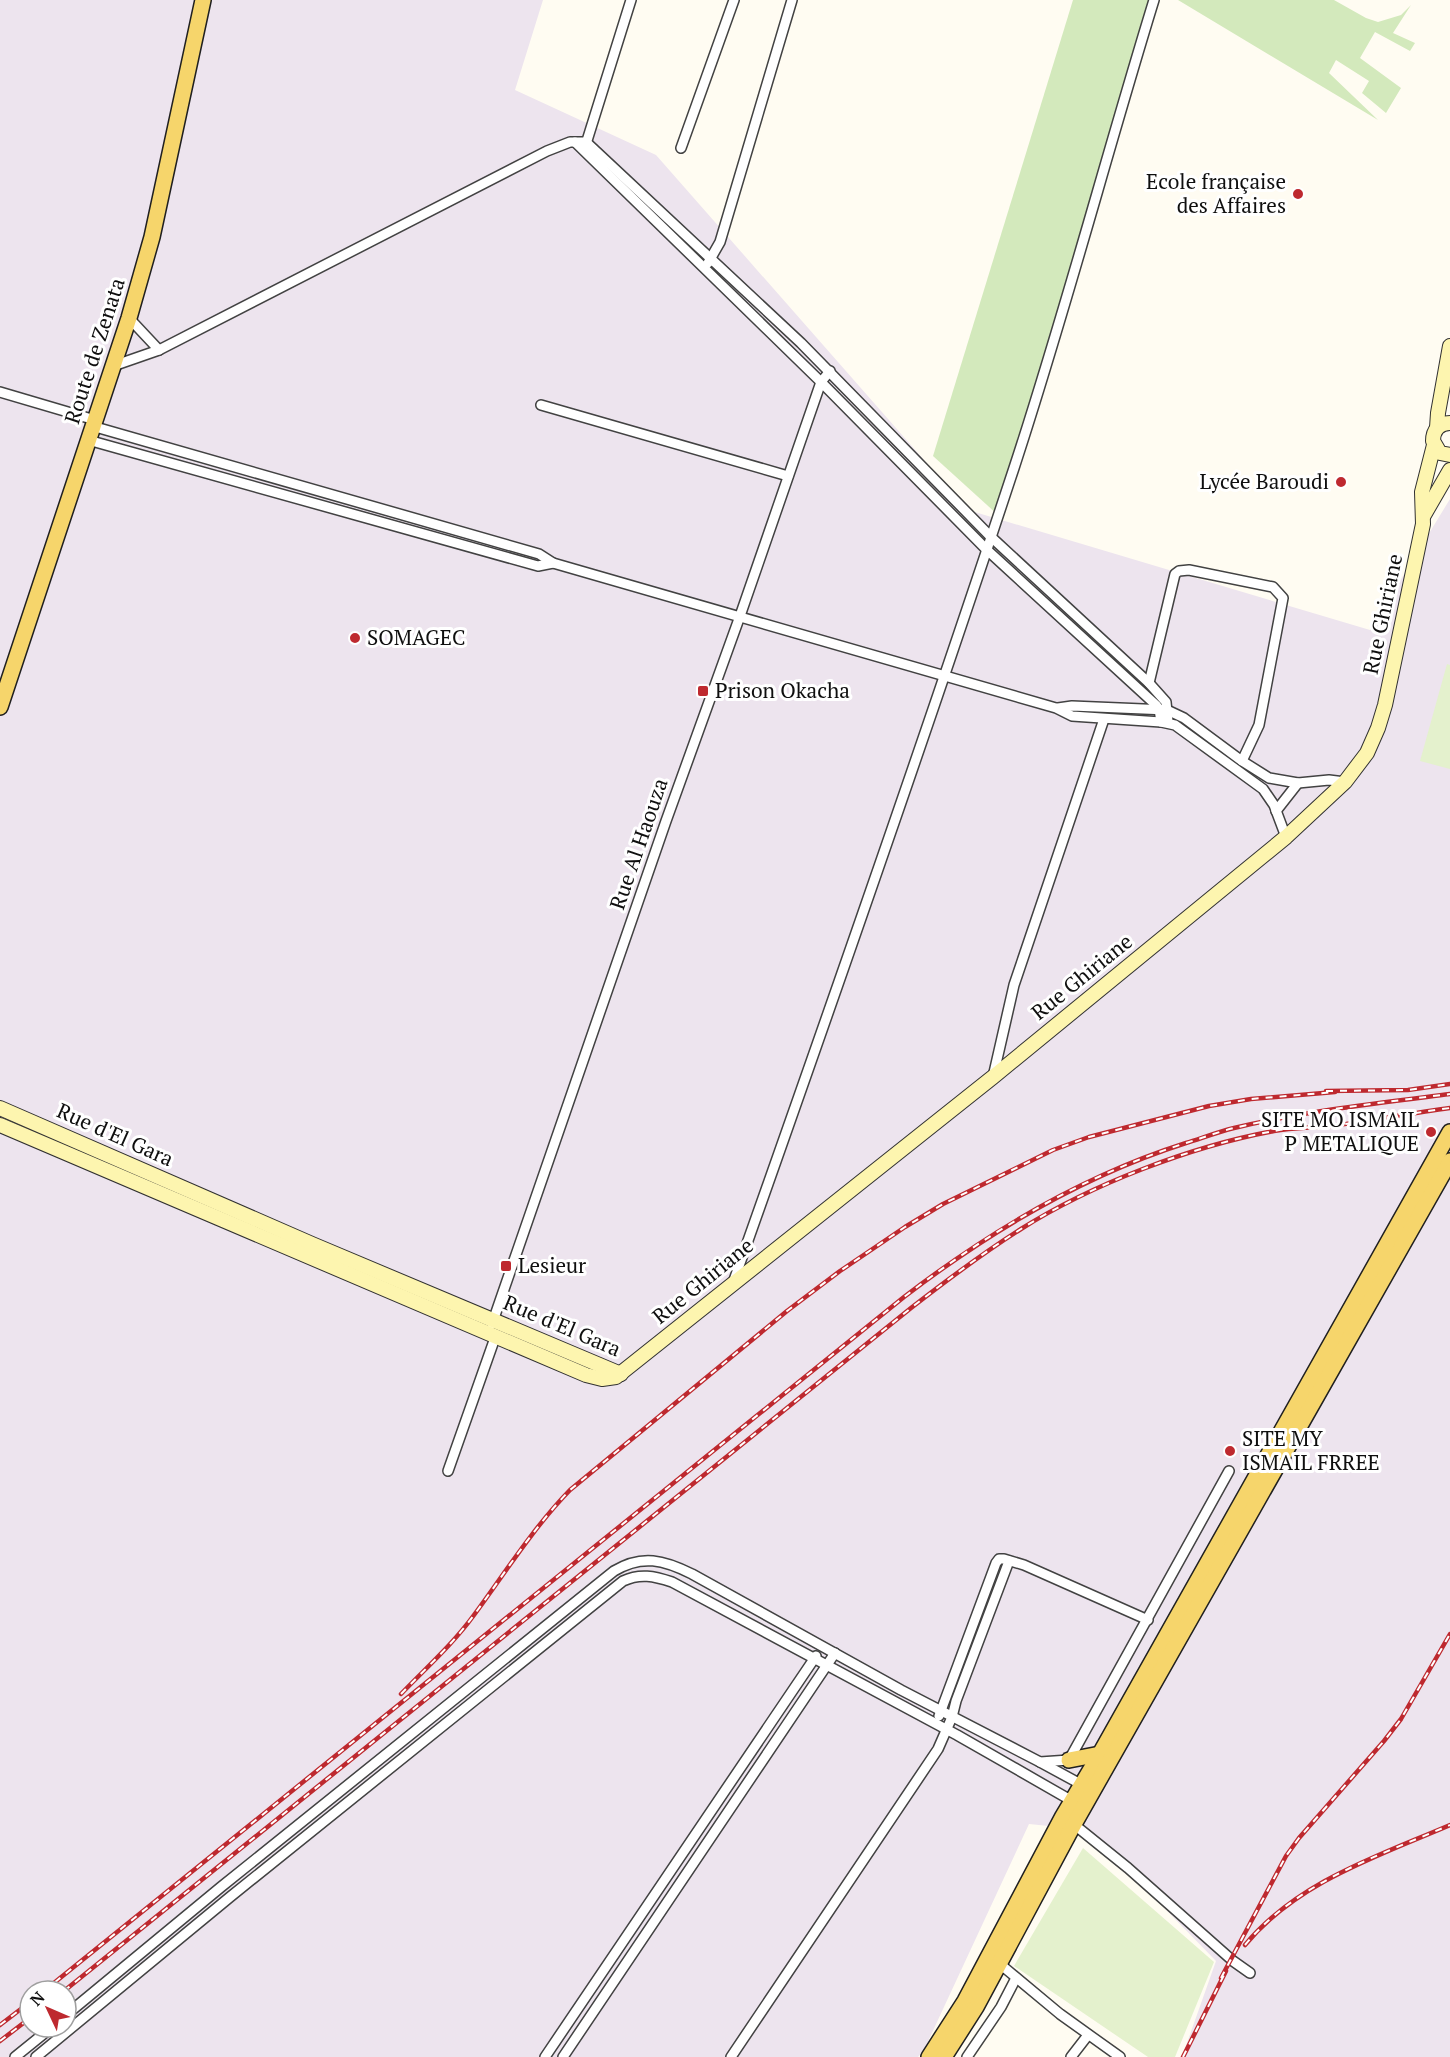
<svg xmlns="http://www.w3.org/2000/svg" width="1450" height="2057" viewBox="0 0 1450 2057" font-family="'PT Serif',serif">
<rect width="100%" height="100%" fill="#fffcf2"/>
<path fill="#ede4ee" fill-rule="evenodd" d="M0,0h543l-28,90 141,65 312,355 402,120 80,-131v1558h-268l34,-96 -128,-131 -59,-6 -105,226 -6,7h-918zM30,1991h36v36h-36z"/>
<g fill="#d3e9bc">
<polygon points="1073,0 1154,0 998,515 933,456"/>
<polygon points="1178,0 1334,0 1366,18 1378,22 1401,15 1411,5 1393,33 1415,43 1410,51 1375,32 1360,58 1401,88 1386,113 1362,93 1369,81 1336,60 1329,73 1378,120"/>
</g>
<g fill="#e4f1cd">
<polygon points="1447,664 1450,665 1450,769 1420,761"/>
<polygon points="1083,1848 1214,1962 1175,2057 1148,2057 1014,1966"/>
</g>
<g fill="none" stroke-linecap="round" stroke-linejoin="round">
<g stroke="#424242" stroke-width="12">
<g id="street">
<polyline points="575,142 821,382 986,549 1156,705 1159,709 1161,722"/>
<polyline points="585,147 631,0"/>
<polyline points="681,148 734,0"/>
<polyline points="708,263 720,242 792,0"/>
<polyline points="129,318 159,350"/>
<polyline points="113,366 159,350 547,151 570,142 586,142 801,343 990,536 1149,683 1166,702 1168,722"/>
<polyline points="0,392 95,420"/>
<polyline points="541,405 788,476"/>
<polyline points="92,426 539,554 553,563 1056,708 1072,716 1161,722 1175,725 1263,789 1274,805 1286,837"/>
<polyline points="88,440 538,566 553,563"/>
<polyline points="1149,683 1175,574 1179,571 1189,570 1273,587 1283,598 1259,725 1242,761"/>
<polyline points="1058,708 1072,706 1167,710 1184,718 1242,761 1269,778 1298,783 1329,780 1345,782"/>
<polyline points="1276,811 1298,783"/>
<polyline points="993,1077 1014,985 1104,719"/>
<path d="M733,1283c96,-271 191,-542 281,-815 51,-155 92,-312 140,-468"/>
<polyline points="492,1324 666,821 740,616 821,382 830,371"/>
<polyline points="448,1471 496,1335"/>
<polyline points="939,1716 996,1563 999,1559 1004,1559 1024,1565 1148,1620"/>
<polyline points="1040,1762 1086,1787"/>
<polyline points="1071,1822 1128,1868 1233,1961 1250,1973"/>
<polyline points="1000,1964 1060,2014 1120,2057"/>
<path d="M66,2015l155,-128 393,-316c28,-17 50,-11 78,3l209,116 139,72 29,-2 160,-289"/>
<polyline points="15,2057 52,2027"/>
<path d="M36,2057l194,-160 393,-316c17,-8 31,-5 49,1l285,153 117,67"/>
<polyline points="545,2057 816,1656"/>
<polyline points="563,2057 835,1653"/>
<polyline points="731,2057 938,1749 952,1717 956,1701 1009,1561"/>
<polyline points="967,2057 1001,2007 1016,1978"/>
<polyline points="1071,2057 1088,2035"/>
</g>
</g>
<g stroke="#313131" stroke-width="16">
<g id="secondary">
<path d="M1450,423c-11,0 -17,7 -17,18l7,12 10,2"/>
<polyline points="1437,428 1438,413 1450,346"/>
<polyline points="1424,515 1450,470"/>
<polyline points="0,1108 312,1244 621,1374"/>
<polyline points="0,1125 586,1375 602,1379 616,1377 993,1077 1286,837 1345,782 1367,753 1378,728 1385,705 1423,524 1422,492 1434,445"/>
</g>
</g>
<g stroke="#202020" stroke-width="18">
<g id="primary">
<polyline points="0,707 129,318 152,237 203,0"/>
<polyline points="1069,1760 1100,1754"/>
<polyline points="929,2057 965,2001 1063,1816 1100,1754 1450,1132"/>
<polyline points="944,2057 976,2007 1074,1824 1450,1161"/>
</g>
</g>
<use href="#street" stroke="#fff" stroke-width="9"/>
<use href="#secondary" stroke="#fdf5af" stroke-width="14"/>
<use href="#primary" stroke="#f6d56b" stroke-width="15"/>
<g stroke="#be292f" stroke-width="4.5">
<g id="rail">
<polyline points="1326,1091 1408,1090 1450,1084"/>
<path d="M401,1694c25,-26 52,-50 73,-79 31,-42 59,-87 96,-125l217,-179 53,-40 65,-44 38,-23 110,-54 36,-13 120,-31 42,-7 84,-7"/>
<path d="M1245,1945c52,-63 133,-89 205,-120"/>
<polyline points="1221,1978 1286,1856 1299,1838 1384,1741 1401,1719 1450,1634"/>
<path d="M44,1991l860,-694c86,-66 178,-121 282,-154 16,-5 32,-11 48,-15 71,-17 144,-25 216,-34"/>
<path d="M64,1991l847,-683c36,-28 72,-55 110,-79 71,-45 171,-83 253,-98 21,-4 43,-3 64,-6 37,-5 74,-12 112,-17"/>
<polyline points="0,2025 30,2002"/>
<polyline points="0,2041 30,2018"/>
<polyline points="1183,2057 1226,1971"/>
</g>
</g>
<use href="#rail" stroke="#fff" stroke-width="2" stroke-dasharray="7" stroke-linecap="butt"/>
</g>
<g fill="#be292f" stroke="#fff" stroke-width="2">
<circle cx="1298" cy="194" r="6"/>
<circle cx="1341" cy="482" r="6"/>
<circle cx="355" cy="638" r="6"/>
<rect x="697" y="685" width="12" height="12" rx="3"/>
<circle cx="1431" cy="1132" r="6"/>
<rect x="500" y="1260" width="12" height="12" rx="3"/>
<circle cx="1230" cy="1451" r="6"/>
</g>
<g text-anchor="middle" stroke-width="6" stroke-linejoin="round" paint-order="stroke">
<g font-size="21" fill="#0f0f0f" stroke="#fff" text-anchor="start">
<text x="1286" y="189" text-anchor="end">Ecole française<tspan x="1286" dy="24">des Affaires</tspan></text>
<text x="1329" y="489" text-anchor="end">Lycée Baroudi</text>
<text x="367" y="645">SOMAGEC</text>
<text x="715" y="698">Prison Okacha</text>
<text x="1419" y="1127" text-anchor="end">SITE MO ISMAIL<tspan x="1419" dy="24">P METALIQUE</tspan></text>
<text x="518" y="1273">Lesieur</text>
<text x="1242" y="1446">SITE MY<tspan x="1242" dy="24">ISMAIL FRREE</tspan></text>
</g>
<g font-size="21" fill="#0f0f0f" stroke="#fff">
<text transform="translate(95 351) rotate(-72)" y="7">Route de Zenata</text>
<text transform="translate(1383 614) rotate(-78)" y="7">Rue Ghiriane</text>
<text transform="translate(639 844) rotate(-71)" y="7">Rue Al Haouza</text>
<text transform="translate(1082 977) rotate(-39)" y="7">Rue Ghiriane</text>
<text transform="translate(115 1135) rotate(24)" y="7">Rue d'El Gara</text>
<text transform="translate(703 1281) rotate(-39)" y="7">Rue Ghiriane</text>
<text transform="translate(562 1326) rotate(23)" y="7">Rue d'El Gara</text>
</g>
</g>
<g transform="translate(48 2009) rotate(314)"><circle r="28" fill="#ffffff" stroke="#9f9f9f" stroke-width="1.5"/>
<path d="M0-4.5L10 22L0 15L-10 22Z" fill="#be292f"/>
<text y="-9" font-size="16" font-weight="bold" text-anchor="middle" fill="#0f0f0f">N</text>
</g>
</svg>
